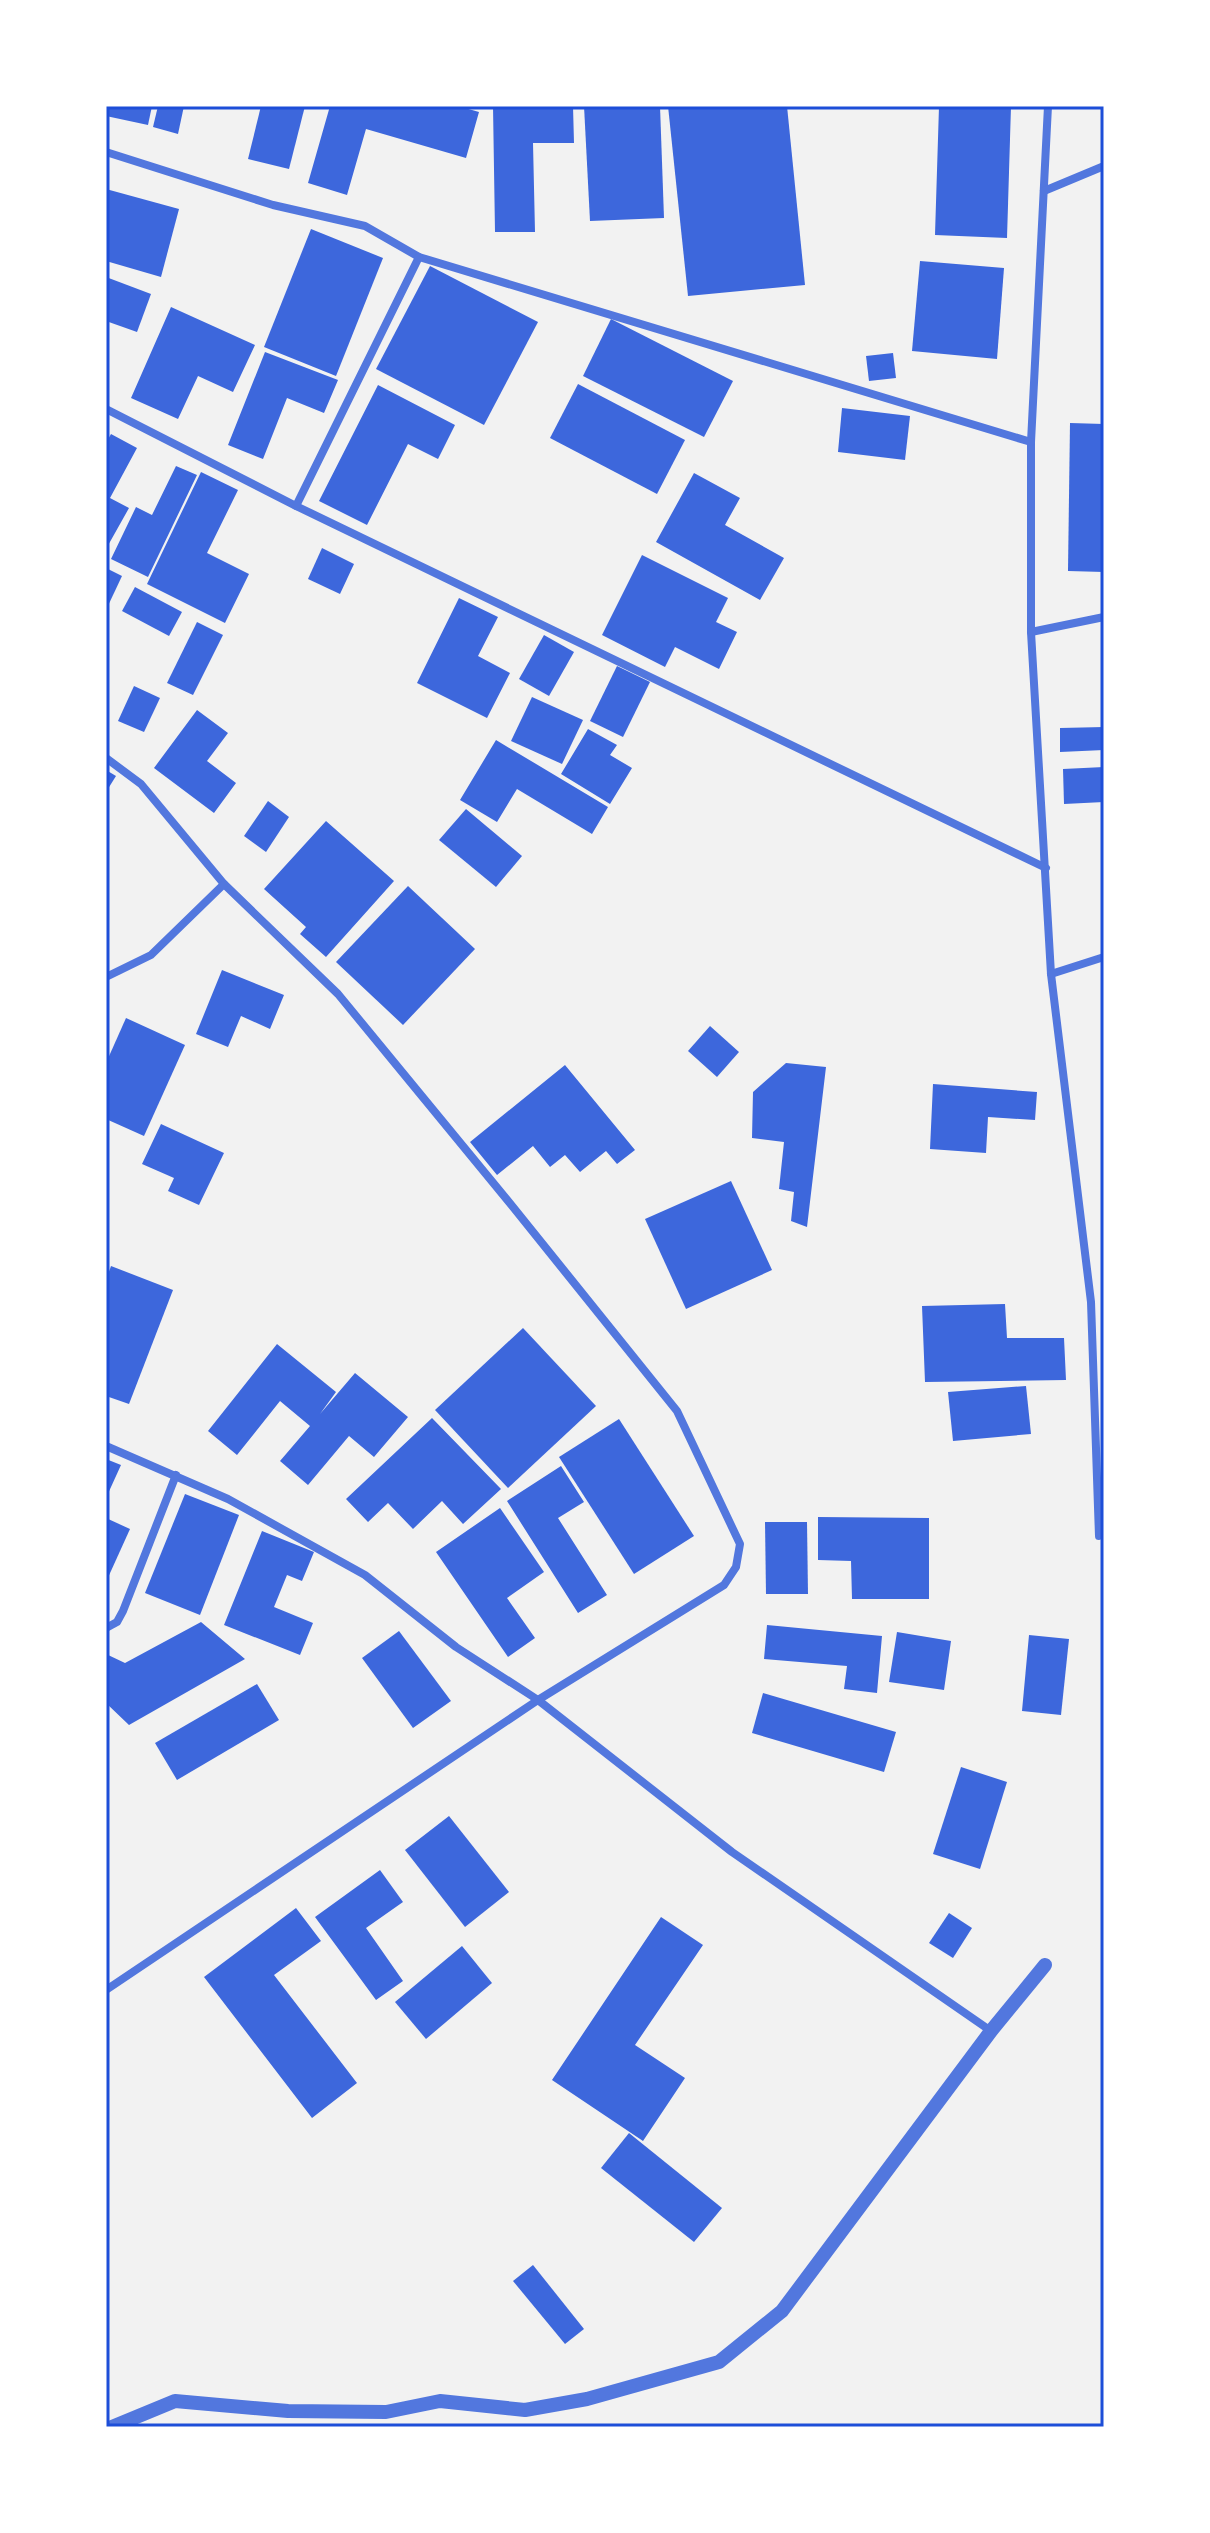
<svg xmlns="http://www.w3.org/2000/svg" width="1210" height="2533" viewBox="0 0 1210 2533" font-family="'Source Serif 4',serif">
<rect width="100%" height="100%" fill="#f2f2f2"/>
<g fill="#3d67dc">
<polygon points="106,106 152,106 148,125 106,116"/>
<polygon points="158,106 184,106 178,134 153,127"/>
<polygon points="261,106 305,106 289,169 248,159"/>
<polygon points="330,106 458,106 479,112 466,158 366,129 347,195 308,183"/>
<polygon points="493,106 573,106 574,143 533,143 535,232 495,232"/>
<polygon points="584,106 660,106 664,218 590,221"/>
<polygon points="668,106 787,106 805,285 688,296"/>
<polygon points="939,106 1011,106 1007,238 935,235"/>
<polygon points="106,189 179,209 161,277 106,261"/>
<polygon points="311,229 383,258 336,376 264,347"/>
<polygon points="920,261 1004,268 997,359 912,351"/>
<polygon points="430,266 538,322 484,425 376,369"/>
<polygon points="106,277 151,294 137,332 106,321"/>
<polygon points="171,307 255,345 233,392 198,376 178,419 131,398"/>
<polygon points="611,319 733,381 704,437 583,376"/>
<polygon points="265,352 338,380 324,413 287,398 263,459 228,445"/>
<polygon points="893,353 896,378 869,381 866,356"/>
<polygon points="578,384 685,440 657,494 550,438"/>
<polygon points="378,385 455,425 438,459 408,444 367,525 319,501"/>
<polygon points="842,408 910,416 905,460 838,452"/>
<polygon points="1070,423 1104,424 1104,572 1068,571"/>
<polygon points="111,434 137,448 110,498 129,508 106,549 106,443"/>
<polygon points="176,466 197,475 148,577 111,559 136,507 152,515"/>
<polygon points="201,472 238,490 207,553 249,574 225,623 147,584"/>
<polygon points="694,473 740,498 725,525 784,558 760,600 656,542"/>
<polygon points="322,548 354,564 340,594 308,579"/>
<polygon points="642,555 728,598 716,622 737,632 719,669 675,647 665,667 602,635"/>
<polygon points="106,568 122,576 106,610"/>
<polygon points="135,587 182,612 169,636 122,611"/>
<polygon points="459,598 498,617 478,656 510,673 487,718 417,683"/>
<polygon points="197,622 223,635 193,695 167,683"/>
<polygon points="544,635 574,652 549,696 519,679"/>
<polygon points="617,666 650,682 623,737 590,721"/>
<polygon points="134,686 160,698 144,732 118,721"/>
<polygon points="532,697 583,720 562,764 511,741"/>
<polygon points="197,710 228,733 207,761 236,783 214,813 154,768"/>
<polygon points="1104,727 1104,750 1060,752 1060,728"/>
<polygon points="588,729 617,745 610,755 632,768 610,804 561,774"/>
<polygon points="496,740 608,807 592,834 517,789 497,822 460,800"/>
<polygon points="1104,767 1104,802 1064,804 1063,769"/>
<polygon points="106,770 116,776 106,792"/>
<polygon points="268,801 289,817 266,852 244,836"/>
<polygon points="466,809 522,856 496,887 439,840"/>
<polygon points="326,821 394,881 326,957 300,934 306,927 264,889"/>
<polygon points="408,886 475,949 403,1025 336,962"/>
<polygon points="222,970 284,995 270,1029 241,1016 228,1047 196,1034"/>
<polygon points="126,1018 185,1045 144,1136 106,1119 106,1063"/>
<polygon points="710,1026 739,1052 717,1077 688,1051"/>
<polygon points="786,1063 826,1067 807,1227 791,1221 794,1192 779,1189 784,1142 752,1138 753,1092"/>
<polygon points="565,1065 635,1150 617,1164 606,1151 580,1172 565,1155 550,1167 533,1146 497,1175 470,1142"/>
<polygon points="933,1084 1037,1092 1035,1120 988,1117 986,1153 930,1149"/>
<polygon points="161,1124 224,1153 199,1205 168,1191 174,1178 142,1164"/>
<polygon points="731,1181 772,1270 686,1309 645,1219"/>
<polygon points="111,1266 173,1290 129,1404 106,1396 106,1280"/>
<polygon points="1005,1304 1007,1338 1064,1338 1066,1380 925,1382 922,1306"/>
<polygon points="523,1328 596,1406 508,1488 435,1410"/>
<polygon points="277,1344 336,1392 320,1414 355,1373 408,1417 374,1457 349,1436 308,1485 280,1461 310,1426 280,1401 237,1455 208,1431"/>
<polygon points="1026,1386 1031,1434 953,1441 948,1392"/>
<polygon points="432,1418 501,1489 463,1524 442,1501 413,1529 388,1503 368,1522 346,1499"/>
<polygon points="619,1419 694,1536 634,1574 559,1457"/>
<polygon points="106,1459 121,1465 106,1498"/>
<polygon points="561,1466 584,1502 558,1518 607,1595 578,1613 507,1501"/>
<polygon points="185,1494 239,1515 200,1615 145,1593"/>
<polygon points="500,1508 544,1572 507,1598 535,1638 508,1657 436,1552"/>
<polygon points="818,1517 929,1518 929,1599 852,1599 851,1561 818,1560"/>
<polygon points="106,1518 130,1529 106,1582"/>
<polygon points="765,1522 807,1522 808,1594 766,1594"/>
<polygon points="262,1531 314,1552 302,1581 287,1575 274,1607 313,1623 300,1655 224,1625"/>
<polygon points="201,1622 245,1659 129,1725 106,1703 106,1654 125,1663"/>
<polygon points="767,1625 882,1636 877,1693 844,1689 847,1666 764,1659"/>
<polygon points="399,1631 451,1701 413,1728 362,1658"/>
<polygon points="897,1632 951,1641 944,1690 889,1682"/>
<polygon points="1029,1635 1069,1639 1061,1715 1022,1711"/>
<polygon points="257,1684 279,1720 177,1780 155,1743"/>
<polygon points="763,1693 896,1732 884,1772 752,1733"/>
<polygon points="961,1767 1007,1782 980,1869 933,1854"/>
<polygon points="449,1816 509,1892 465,1927 405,1850"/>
<polygon points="380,1870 403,1902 366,1928 403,1981 376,2000 315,1917"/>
<polygon points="296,1908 321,1941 274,1975 357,2083 312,2118 204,1977"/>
<polygon points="949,1913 972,1928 953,1958 929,1943"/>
<polygon points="661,1917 703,1945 635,2045 685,2078 643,2141 552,2080"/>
<polygon points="462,1946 492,1983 426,2039 395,2002"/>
<polygon points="629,2133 722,2208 694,2242 601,2168"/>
<polygon points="533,2265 584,2329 565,2344 513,2281"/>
</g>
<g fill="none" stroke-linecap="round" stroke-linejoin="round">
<g stroke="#5277de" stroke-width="8">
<polyline points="1048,106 1031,442 1031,632 1051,974 1091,1302 1099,1536"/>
<polyline points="106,152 273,205 365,226 419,257 1031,442"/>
<polyline points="1044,191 1104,166"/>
<polyline points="106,409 296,506 1046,868"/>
<polyline points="296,506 419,257"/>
<polyline points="1031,632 1104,617"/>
<polyline points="106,758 141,784 224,884 338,994 513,1207 677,1411 740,1544 736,1567 724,1585 538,1700 106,1990"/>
<polyline points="1051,974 1104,957"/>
<polyline points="106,977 151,955 224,884"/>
<polyline points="106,1446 228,1499 365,1575 456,1647 538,1700 732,1852 991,2031"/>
<polyline points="106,1628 117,1622 123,1611 176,1475"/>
</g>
<polyline stroke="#5277de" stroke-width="14" points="112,2427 175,2401 288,2411 386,2412 440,2401 525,2410 587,2399 719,2362 782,2311 991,2031 1045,1965"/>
</g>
<rect width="1210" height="2533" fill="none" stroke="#ffffff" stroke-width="216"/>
<rect x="108" y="108" width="994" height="2317" fill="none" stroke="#1d4ed8" stroke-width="3"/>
</svg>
